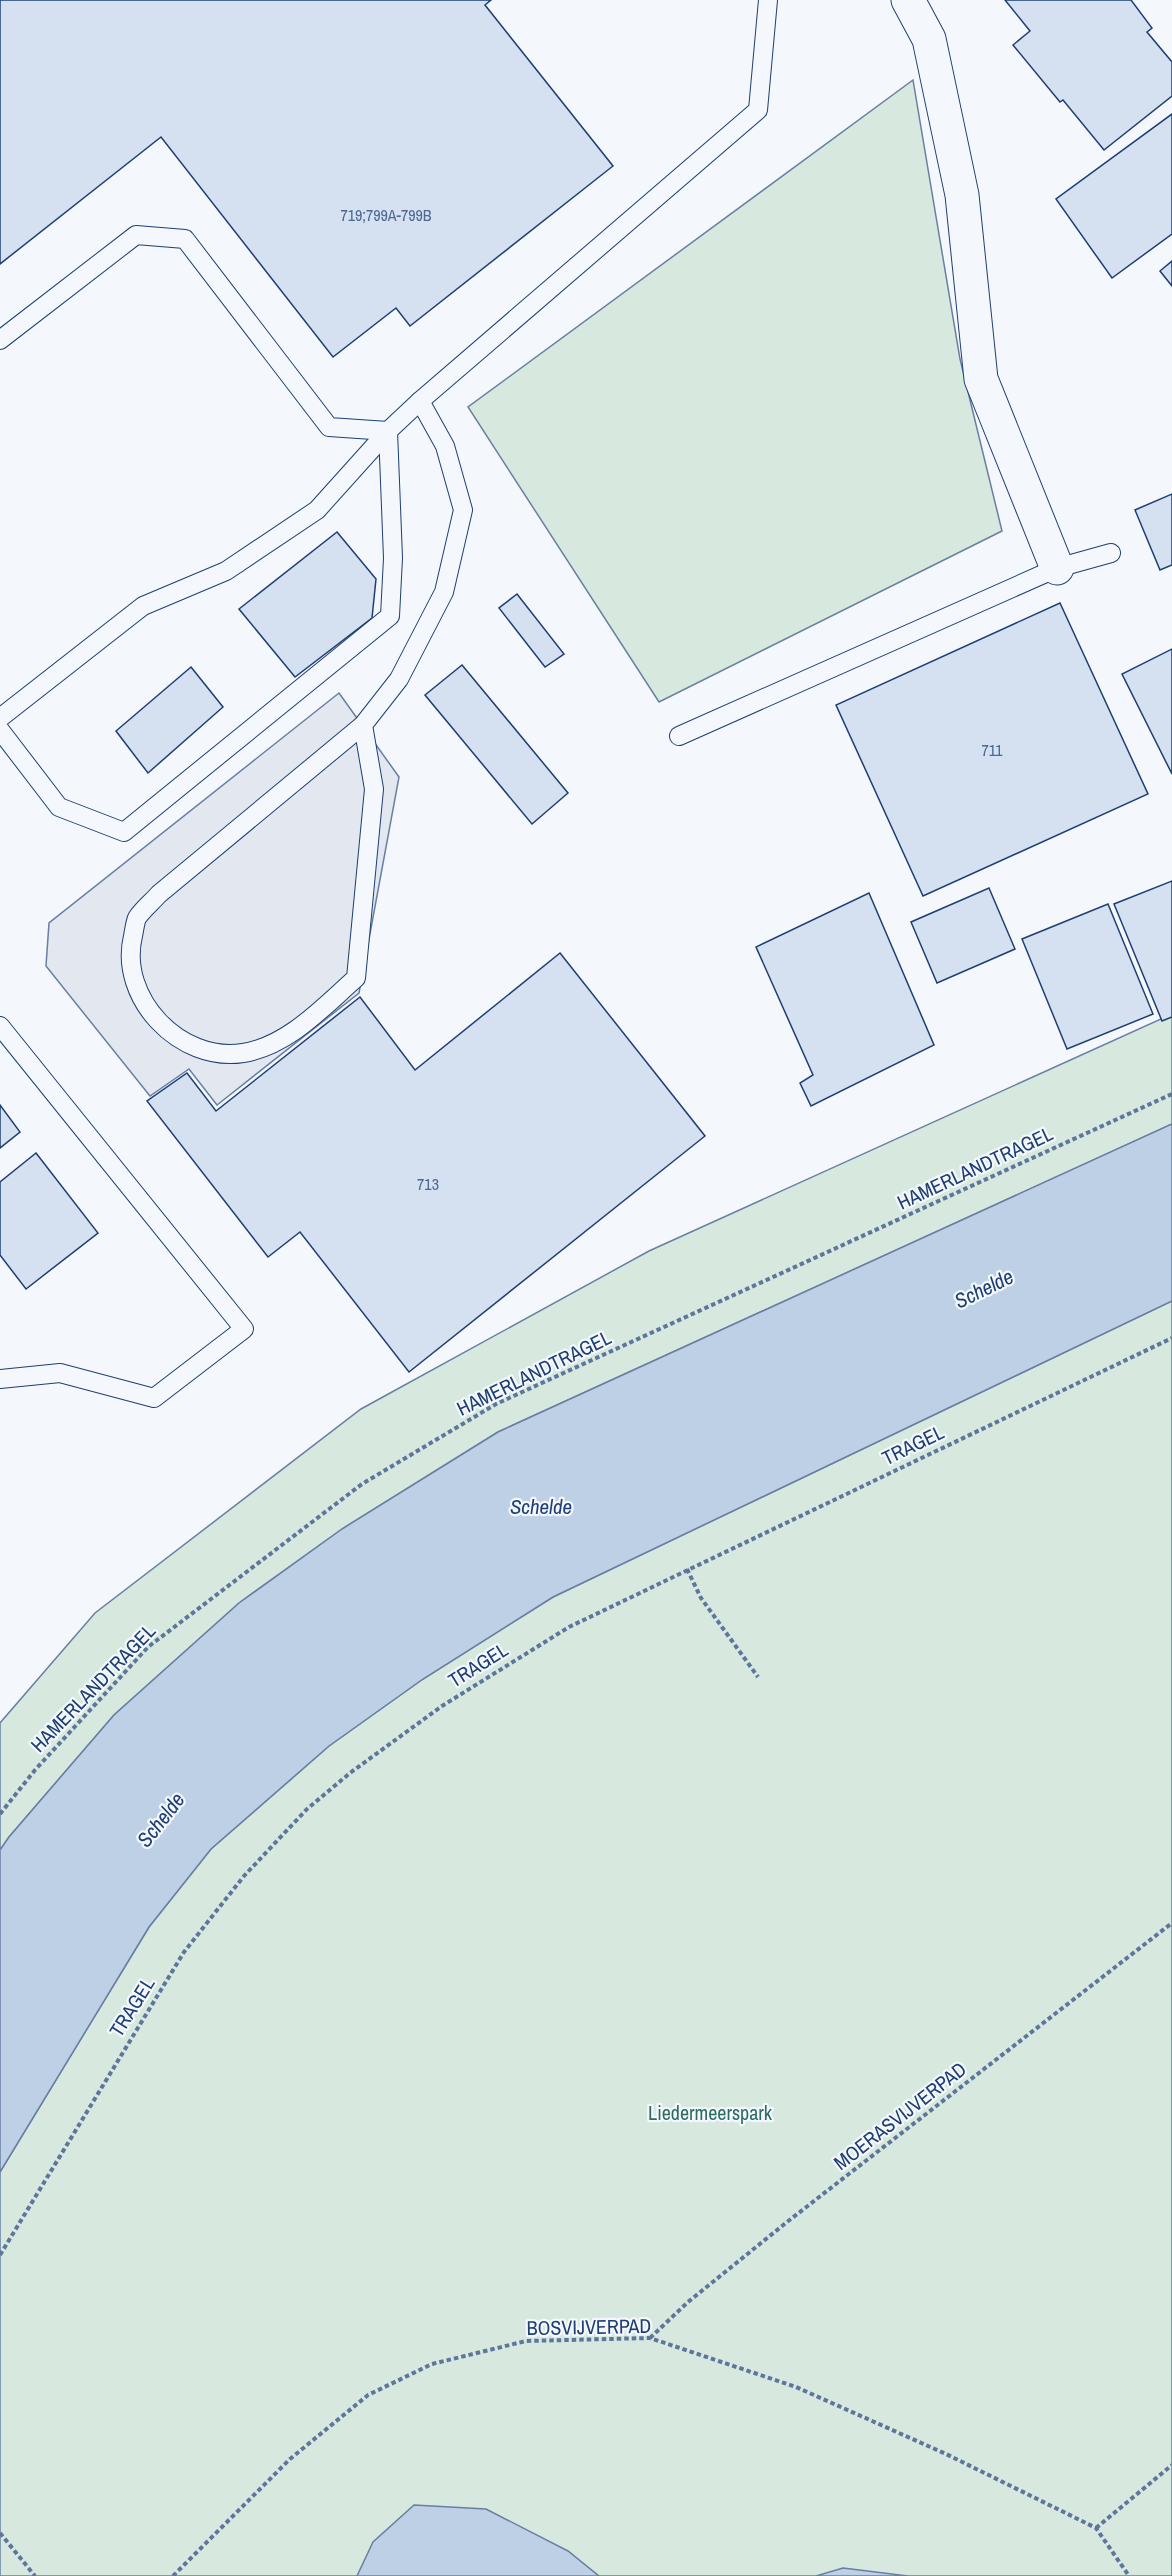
<svg xmlns="http://www.w3.org/2000/svg" width="1172" height="2576" viewBox="0 0 1172 2576" font-family="'Archivo Narrow',sans-serif">
<rect width="100%" height="100%" fill="#f4f7fb"/>
<g fill="#d7e8df" stroke="#687fa3" stroke-width="1.5">
<polygon points="913,80 960,359 1002,531 659,702 468,407"/>
<polygon points="1172,1014 1172,1124 498,1432 342,1529 239,1603 114,1715 9,1837 0,1850 0,1723 95,1613 361,1409 649,1251"/>
<polygon points="1172,1301 1172,2576 0,2576 0,2172 149,1927 211,1849 329,1746 423,1679 553,1597"/>
</g>
<polygon fill="#e3e8f0" stroke="#687fa3" stroke-width="1.5" points="339,693 399,777 359,993 217,1105 189,1069 150,1096 46,966 49,923"/>
<g fill="#bed0e5" stroke="#687fa3" stroke-width="1.5">
<polygon points="1172,1124 1172,1301 553,1597 423,1679 329,1746 211,1849 149,1927 0,2172 0,1850 9,1837 114,1715 239,1603 342,1529 498,1432"/>
<polygon points="414,2505 486,2509 568,2551 599,2576 357,2576 373,2542"/>
<polygon points="843,2568 908,2576 816,2576"/>
</g>
<g fill="#d5e0f0" stroke="#1d3f73" stroke-width="1.5">
<polygon points="0,0 491,0 485,5 613,166 410,326 396,308 333,357 161,137 0,264"/>
<polygon points="1005,0 1131,0 1152,28 1147,32 1172,62 1172,96 1104,150 1063,100 1060,102 1013,45 1030,31"/>
<polygon points="1172,114 1172,234 1112,278 1056,199"/>
<polygon points="1172,261 1172,286 1160,271"/>
<polygon points="1172,494 1172,565 1160,570 1135,510"/>
<polygon points="337,532 376,579 372,618 295,677 239,609"/>
<polygon points="517,594 564,654 545,667 499,608"/>
<polygon points="1060,603 1148,794 923,896 836,705"/>
<polygon points="1172,649 1172,774 1122,674"/>
<polygon points="462,665 568,793 532,824 425,695"/>
<polygon points="191,667 223,707 148,773 116,731"/>
<polygon points="1172,881 1172,1017 1162,1021 1114,904"/>
<polygon points="989,888 1015,949 937,983 911,922"/>
<polygon points="869,893 934,1045 811,1106 800,1083 813,1075 756,947"/>
<polygon points="1108,904 1153,1014 1067,1049 1022,939"/>
<polygon points="560,953 705,1136 409,1372 300,1232 268,1257 147,1101 187,1073 216,1111 360,997 415,1070"/>
<polygon points="0,1105 20,1132 0,1148"/>
<polygon points="36,1153 98,1233 26,1289 0,1255 0,1182"/>
</g>
<g fill="none" stroke-linecap="round" stroke-linejoin="round">
<g stroke="#1d3f73" stroke-width="20">
<g id="service">
<polyline points="0,340 136,235 185,239 329,427 388,431"/>
<polyline points="0,718 143,606 226,571 317,510 388,431 420,401 758,110 768,0"/>
<path d="M363,725l11,64 -18,189c-33,29 -68,68 -113,75 -63,10 -125,-55 -110,-117 1,-5 2,-13 4,-18 5,-8 15,-16 22,-24l204,-169 36,-46 45,-87 19,-82 -18,-64 -25,-45"/>
<polyline points="0,730 59,807 124,832 390,616 393,558 388,431"/>
<polyline points="679,736 1057,568 1111,553"/>
<polyline points="0,1026 244,1329 154,1398 60,1373 0,1379"/>
</g>
</g>
<g stroke="#1d3f73" stroke-width="35">
<polyline id="minor" points="908,0 929,39 962,195 981,379 1057,568"/>
</g>
<g stroke="#5e769c" stroke-width="4" stroke-dasharray="4.5 3" stroke-linecap="butt">
<polyline points="687,1569 701,1598 758,1677"/>
<polyline points="0,1814 35,1770 148,1647 362,1484 496,1404 1172,1094"/>
<polyline points="0,2255 184,1952 244,1876 307,1809 350,1773 442,1706 569,1627 1172,1338"/>
<polyline points="650,2338 688,2302 787,2222 1172,1923"/>
<polyline points="1096,2528 1172,2465"/>
<polyline points="0,2533 35,2576"/>
<polyline points="173,2576 290,2459 368,2395 432,2364 526,2341 650,2338 796,2387 946,2454 1096,2528 1129,2576"/>
</g>
<use href="#service" stroke="#f4f7fb" stroke-width="18"/>
<use href="#minor" stroke="#f4f7fb" stroke-width="33"/>
</g>
<g text-anchor="middle" stroke-width="4.5" stroke-linejoin="round" paint-order="stroke">
<g font-size="16" fill="#4b6792">
<text x="386" y="221">719;799A-799B</text>
<text x="992" y="756">711</text>
<text x="428" y="1190">713</text>
</g>
<g font-size="20" fill="#1d3f73" stroke="#f4f7fb">
<text transform="translate(975 1168) rotate(-25)" y="7">HAMERLANDTRAGEL</text>
<text transform="translate(534 1373) rotate(-26)" y="7">HAMERLANDTRAGEL</text>
<text transform="translate(913 1445) rotate(-26)" y="7">TRAGEL</text>
<text transform="translate(478 1665) rotate(-32)" y="7">TRAGEL</text>
<text transform="translate(93 1688) rotate(-46)" y="7">HAMERLANDTRAGEL</text>
<text transform="translate(132 2007) rotate(-58)" y="7">TRAGEL</text>
<text transform="translate(900 2116) rotate(-38)" y="7">MOERASVIJVERPAD</text>
<text transform="translate(589 2327) rotate(-1)" y="7">BOSVIJVERPAD</text>
</g>
<g font-size="20" fill="#2c6c60" stroke="#f4f7fb">
<text x="710" y="2120">Liedermeerspark</text>
</g>
<g font-size="21" font-style="italic" fill="#1d3f73" stroke="#f4f7fb">
<text transform="translate(984 1289) rotate(-26)" y="7">Schelde</text>
<text x="541" y="1514">Schelde</text>
<text transform="translate(161 1820) rotate(-52)" y="7">Schelde</text>
</g>
</g>
</svg>
